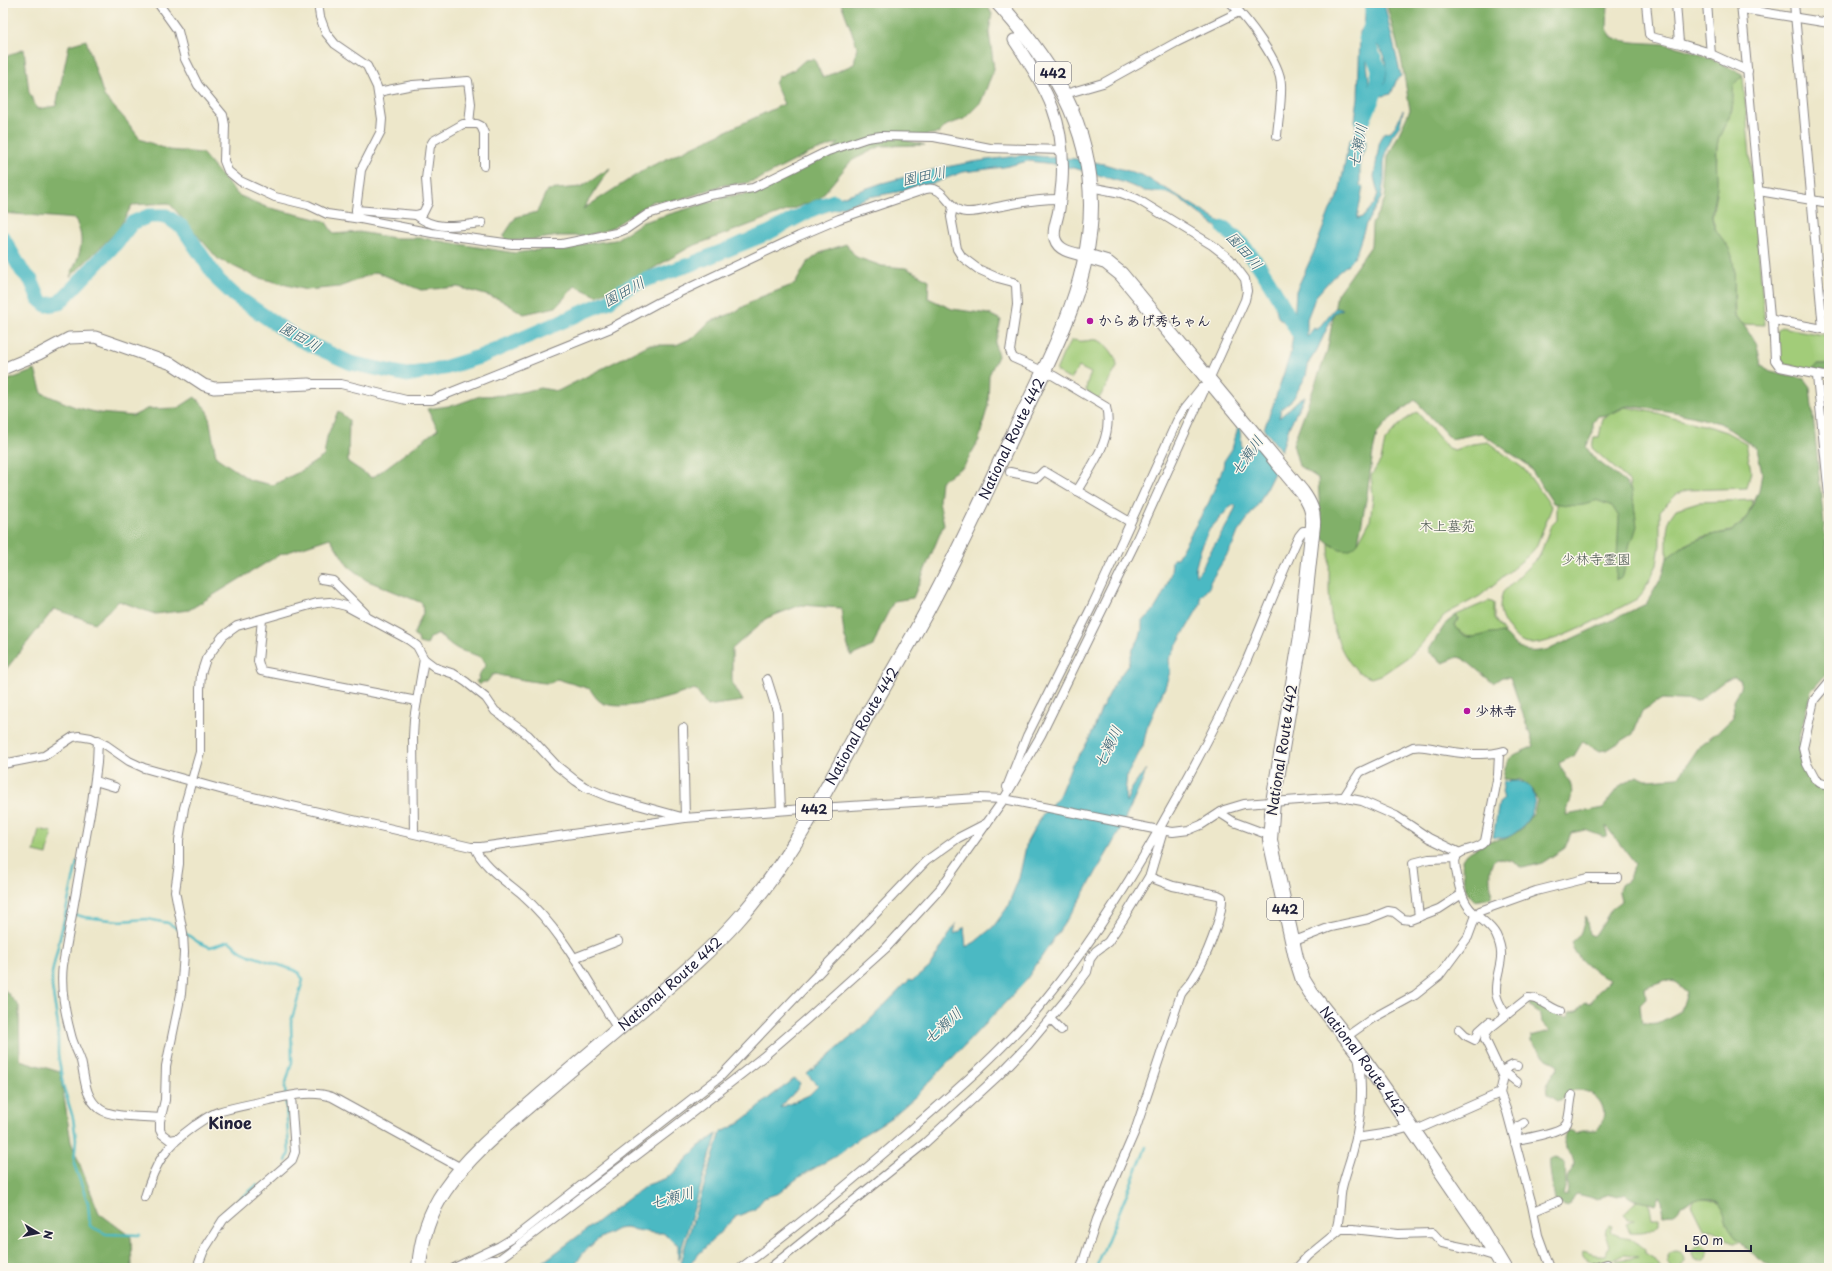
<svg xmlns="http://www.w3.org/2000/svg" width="1832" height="1271" viewBox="0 0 1832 1271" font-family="'Playpen Sans','Klee One',sans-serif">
<rect width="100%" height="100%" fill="#fbf7ec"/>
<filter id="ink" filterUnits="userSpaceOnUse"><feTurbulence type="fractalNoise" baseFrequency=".025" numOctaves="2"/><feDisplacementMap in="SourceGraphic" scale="8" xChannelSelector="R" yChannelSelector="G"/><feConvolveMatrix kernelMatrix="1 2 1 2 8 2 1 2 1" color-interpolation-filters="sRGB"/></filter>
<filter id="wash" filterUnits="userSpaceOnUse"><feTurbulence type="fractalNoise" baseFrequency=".012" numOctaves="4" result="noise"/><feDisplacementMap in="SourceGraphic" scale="16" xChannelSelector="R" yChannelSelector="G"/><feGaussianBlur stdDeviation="0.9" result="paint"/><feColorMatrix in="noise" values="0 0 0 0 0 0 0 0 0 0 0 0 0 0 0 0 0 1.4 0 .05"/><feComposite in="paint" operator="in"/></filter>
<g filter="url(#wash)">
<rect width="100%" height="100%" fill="#ede7ca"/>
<g fill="#a2cc79" stroke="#62775a">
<polygon points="1743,77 1765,325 1743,324 1735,317 1734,269 1716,231 1712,217 1716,193 1717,147 1718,139 1732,110 1733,85 1736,79"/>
<polygon points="1781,327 1829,336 1829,364 1817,364 1813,370 1784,364 1780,358 1777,331"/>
<path d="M1072,340c4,0 9,2 12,1 5,0 8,-2 13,-1 9,2 21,18 20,27l-17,30 -4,2 -10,-9 1,-7 4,-10 -12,-6 -8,12 -4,-1 -11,-7 8,-19z"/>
<path d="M1625,407l33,6 15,5 38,9 15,5 20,11 5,28 -4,17 -60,2 -10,4 -17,17v34l-3,20 -14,27 -6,7c-23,11 -91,52 -113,44 -6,-2 -11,-9 -15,-14 -10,-11 -11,-23 -6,-37l37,-37 11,-30 6,-6v-16l46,-11 20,20 12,1 -6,-32 -37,-33 2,-11h5l4,-19z"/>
<path d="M1417,412l31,36 6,2 18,-6 16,-2 36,27 28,38 -16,40 -6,7 -50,42 -34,18 -27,33 -11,10 -25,17 -12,4c-26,-6 -39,-48 -41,-71 -2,-20 0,-43 -1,-64l17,4 12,-4 12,-22 3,-24 -2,-21 10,-16 4,-19 17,-19z"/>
<polygon points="1753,500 1748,515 1735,530 1702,537 1682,547 1667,558 1667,532 1669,519 1676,509 1698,502"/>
<path d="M1489,601l5,2v15l11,16c-19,-4 -37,14 -50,-9l3,-6 -2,-4z"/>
<polygon points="39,829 52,832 47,855 34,852"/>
<path d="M1700,1198c13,0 21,3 25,16 1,3 1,6 2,10 3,7 9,12 14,18 -12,4 -15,-5 -24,-10 -3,-2 -9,-2 -13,-3l-12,-24 3,-5z"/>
<path d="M1637,1201h8c7,5 5,9 7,17h8v5c-8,8 -19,10 -30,9l-4,-8 8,-4h-7l-3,-6z"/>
<path d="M1609,1225l4,1 -2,6c7,5 12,4 19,6 3,1 12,10 15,12v3l8,5 7,10 -20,-1 -1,1h-28l-2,-4c14,-8 18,-3 30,-7l-16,-2 -8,4 -23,4c-5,-3 -11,-5 -9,-12l14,4h9l3,-9c-3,-7 -4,-14 0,-21z"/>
<circle cx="1700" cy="1253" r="8"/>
<circle cx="1676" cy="1260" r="9"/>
</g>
<g fill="#81b069" stroke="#526952" fill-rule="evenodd">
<path d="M841,3h145l6,11 -3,18 5,37 -13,33 -17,17 -17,6 -8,8 -37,6 23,6 -44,1 -30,15 -32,38 -129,48 -55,32 -38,17 -22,-10 -19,21 -32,7 -25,-15 -41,-12 -37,3 -45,-18 -36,15 -34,3 -50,-13 -38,-18 -49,-56 -37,2 -14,25 -48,47c9,-23 17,-34 5,-58l-72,-6v-155l21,-9 5,43 8,17 19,-3 13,-61 17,-5 18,56 21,23 15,20 29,11 33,3 36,42 28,12 59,14 9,13 25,-2 35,6h27l94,15 100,-13 28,-18 87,-26 19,-2 18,-7 62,-33 10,-11 -29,10 -51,26 -13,4 -22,2 -48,16h-23l-43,28 -24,7h-27l-21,3 -33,2 -1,-6 12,-18 21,-5 10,-22 34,-3 29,-19 -27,41 64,-41 137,-64 -9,-20 3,-7 17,-8 10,-9 9,-1 9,19 31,-14 3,-18z"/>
<path d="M1386,3h222l-1,26 5,8c17,7 34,5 52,7 28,5 54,17 78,30l1,3c-14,5 -8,19 -11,31 -3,14 -14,25 -15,39 -2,13 1,27 0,40 -1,10 -6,20 -5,30 1,16 16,24 20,39 5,20 0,41 3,61l8,7 14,21 4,20 6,5 37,9 6,8 19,186v98l-18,20 -12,49 2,17 7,18 10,11 11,3v479h-58c-14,-11 -31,-23 -41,-38 -6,-10 -5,-29 -20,-32 -10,-2 -20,5 -29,7 -3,9 -8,10 -17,11l-2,-15 -3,-5 -4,9c-11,-4 -21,-3 -30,-11l-7,3 -7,-2 -14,4 -20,-5 -3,1 -5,9 -2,2 -12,-5c-1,-10 -7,-35 -5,-42l5,-2 10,6 1,21 -3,11 3,1c3,-5 1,-10 1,-16 0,-6 7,-11 7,-17 -1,-13 -15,-11 -8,-31l3,-2 8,3 5,-3h15c18,-20 -3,-45 -27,-39l-5,7 -7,3 -11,-7 -1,-9 12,-18 -1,-3 -10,-5 -16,-18v-5l19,-5c-5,-5 -11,-10 -10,-17l-10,-7 -1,-5 1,-1c14,6 23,16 39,16v-5l8,-1 8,-9 6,1 6,-10 13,-14c-16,-7 -34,-18 -39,-37l10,-9 5,-17 3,18 5,2 3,-4 16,-25 8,-6 -2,-9 2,-7 7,-5 7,-16 -29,-38 1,9 -3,2 -19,-7 -14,3 -6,15 -23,15 -19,5 -11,-7 -16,-3c-11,10 -4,27 -4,40l-17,3 -8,-9 -3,-13 -2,-19 4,-6 23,-13 16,-2 15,-9 14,-18 3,-11 -4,-11 -12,-10 -18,-1c3,-26 11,-23 31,-33l-24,-69h-8l-9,6 -29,-24 -6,-2 -15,6 -15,-12 18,-28 10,-8 2,4 -3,6c13,24 29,4 47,8 5,2 8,6 11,10 11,11 23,9 37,6l96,-45 16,-27 5,-19 15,-11 14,-7 19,-6 15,-2 11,-7 7,-10 11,-24 3,-18 -5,-25 -37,-25 -46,-11 -45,-6c-11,1 -15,10 -31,10l-5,7v9l-7,15 8,11 32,25 6,8 5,35 -3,10 -4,7 -7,33 -3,3 -4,1 3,-63 -7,-11 -16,-6c-14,9 -27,5 -43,3l-25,-38 -47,-32 -30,6 -36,-39 -25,19 -13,15 -4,18 -6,43 -9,48c-14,17 -33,-2 -43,-14l5,-14 -2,-37 -19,-12 -6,-22 34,-92 10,-58 34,-48 1,-22 13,-25 3,-42 22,-47 -9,-52zM1734,677l7,3 -1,8 -7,13 1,16 -15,14 -18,13 -23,34 -32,2 -9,-4 -16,9 -18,23 -37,7c3,-12 10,-23 2,-36 -3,-6 -7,-9 -9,-16l15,-7 9,-15 16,10 8,-1 26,-16 9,-23 20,-12 36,2 25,-19zM1666,980l9,2 12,10 -6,19 -23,12 -16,1 -2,-19 6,-6 -1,-12z"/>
<path d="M846,244l10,13 26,9 24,2 23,12 -1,18 24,11 37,5 12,6 -6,24 3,12 -9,19 -1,30 -9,35 -15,26 -23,15 -2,20 5,23 -31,74 -19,3 -13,25 -8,20 -22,10 -7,-22 -3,-26 -40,-3 -34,13 -35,31v33l11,19 -36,5 -12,-17c-23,8 -66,22 -90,15 -8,-3 -11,-9 -15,-15l-33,-10c-3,2 -5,4 -8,4 -5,1 -50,-7 -53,-9l-4,1 -5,7h-4l-4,3 -3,-4 3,-1 -1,-4 8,-11c-3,-12 -21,-11 -30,-17 -7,-4 -12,-10 -18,-14l-8,4 -3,7 -8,-2 -1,-5 -4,-2v-3l9,-20 -1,-10 -56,-23 -18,-14 -18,-28 -51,17 -90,55 -34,4 -36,-13 -24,22 -41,-14 -51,64v-175l3,-1 -3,-5v-110l32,-12 7,23 33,14 24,6 34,3 14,-7 31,-1 17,-11 13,14 8,46 34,23 23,5 28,-14 23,-15 3,-19 11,-26 11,9 -1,42 24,16 66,-49 -11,-20 28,-4 25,-9 28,-1 32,-7 18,3 90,-46h28l18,-8 15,-15 24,-9 25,-15 37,-14 12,-21 13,-10z"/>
<polygon points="1817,364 1829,364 1829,372 1813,370"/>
<polygon points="3,988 19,1006 20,1060 60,1072 71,1142 99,1213 131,1237 132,1268 3,1268"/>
</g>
<g fill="#4bb9c3" stroke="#366e7f" fill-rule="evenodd">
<path d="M1366,3h18l17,73 -4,3 -6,15 -9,2 -2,-3c9,-14 8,-36 -3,-48l-8,5 -2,12 3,31v17l-5,20 1,16 -6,14v26l3,1 -6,32 6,-2 12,-14 3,-10 -4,-16 6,-38 4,-6 7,-2 5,-6 7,-15 -3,15 -8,11 -8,22v22l-3,18 -15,26 -10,30 -7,9 -17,15 -16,18 -9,23v18l7,-9 3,2 18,-22 8,1 -9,4 -17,37 -8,12 -3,14 -13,23 -12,10 -2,9c9,-7 16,-17 26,-22l-15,29 -9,26 -17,-22 9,-24 17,-50 3,-20 -1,-6 -14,-12 -6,-25 -7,-14 -7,-8 -38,-40 -40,-31 -12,-6 -24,-2 -22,-9 -45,-13 -23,-5 -26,-3 -24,6 -41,5 -29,11 -37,9 -28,5 -21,8 -54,16 -26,12 23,-14 42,-19 49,-17 54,-14 36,-7 52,-7 52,4 28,5 38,11 33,19 53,33 10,10 3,12 27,24 5,7 4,19 6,15 11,8 2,-31 17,-37 17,-44 9,-16 10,-53 6,-5 1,-4 -1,-13 3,-21 2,-66 4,-6z"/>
<path d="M1239,423l4,33 4,-3 7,-12 23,26 -18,36 -21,29 -5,13 -23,37v4l-10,12 1,5 -32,56 1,13 -5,15 -18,41 -4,18 -16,29 -2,18 1,10 4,-12 16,-22 -3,11 -24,52 -37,65 -58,86 -108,113 -24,21 -32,20 -19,16 -42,24 -20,16 -15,5 -9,11 -20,8 -44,45 -2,6h-7l-1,-9 40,-127c20,-7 32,-21 48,-34 8,-7 17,-12 25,-19l6,4c-4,11 -14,16 -20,25l29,-13 9,-9 -11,-12 55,-46 47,-48 3,1 17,-13 27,-45 -2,11 6,-3 4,-4 2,20 9,-5 18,-15 14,-19 12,-30 8,-36 15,-27 17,-19 13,-32 11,-14 10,-19 8,-21 15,-29 12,-16 5,-16 6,-10 3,-9v-10c13,-4 26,-35 29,-48 1,-6 0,-8 2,-14h4l32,-56 14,-34 1,-7 8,-12zM1234,505l2,1c-6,17 -17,31 -26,46 -5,9 -7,17 -14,23l-1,-5 5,-19 9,-21 20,-22z"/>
<path d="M1514,780c37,6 17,47 -6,57 -4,2 -11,1 -15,0l6,-34 5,-4 -2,-7 2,-10z"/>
<polygon points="717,1134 678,1260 678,1245 663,1233 653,1233 625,1228 617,1229 597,1240 583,1253 573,1268 535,1268 647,1185 667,1178 675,1172 698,1147"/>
</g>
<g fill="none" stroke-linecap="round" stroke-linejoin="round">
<g stroke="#4bb9c3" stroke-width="2.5">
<polyline points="77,862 52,973 52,987 58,1026 58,1054 63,1085 73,1118 76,1139 74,1164 88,1203 90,1226 106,1234 140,1235"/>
<polyline points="66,912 84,917 120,921 147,919 168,923 180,930"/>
<polyline points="185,933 198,942 210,947 229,941 241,951 249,955 294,970 299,973 303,980 291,1022 292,1062 285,1086 289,1153 286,1161"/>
<polyline points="192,1268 199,1249 219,1217 257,1185"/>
<polyline points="1096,1268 1146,1147"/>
</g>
<g stroke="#4bb9c3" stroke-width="15">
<polyline points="1363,121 1376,90 1379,69 1366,39 1373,20 1372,3"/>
<path d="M1224,228c34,26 53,68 73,103"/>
<polyline points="3,238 22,271 31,280 39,299 46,305 59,303 116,243 132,223 149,216 166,216 183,228 218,280 234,295 296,338 351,363 407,375 444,368 482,356 609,301 623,290 637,283 694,263 768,233 813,209 834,201"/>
</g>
</g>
</g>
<g filter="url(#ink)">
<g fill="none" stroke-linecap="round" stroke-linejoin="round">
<g stroke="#888482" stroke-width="10">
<g id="street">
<polyline points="158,3 178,31 185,59 198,85 223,115 225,125 224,161 228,171 240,181 275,197 308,205 327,214 361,219"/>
<polyline points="318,3 320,17 326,33 335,44 367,66 377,87 382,119 381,131 361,170 356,210 357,216 361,219 432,233 512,244 562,244 616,233 626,229 648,214 710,195 753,188 828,151 867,138 881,136 934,137 990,148 1062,150"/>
<path d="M1231,3c16,16 49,58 50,81 1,17 -3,36 -4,52"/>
<polyline points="1646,3 1649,34 1651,37 1681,44 1704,51 1748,71"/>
<polyline points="1676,3 1679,43"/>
<polyline points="1707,3 1711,55"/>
<polyline points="1741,3 1770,317 1773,320 1829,330"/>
<polyline points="1794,3 1823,329"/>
<polyline points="1742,9 1829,23"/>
<polyline points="378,92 413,85 468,81 471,104 469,124"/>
<polyline points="1065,94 1103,83 1177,42 1239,12"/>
<polyline points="1759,191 1829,203"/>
<path d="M953,207l-2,10 6,32 5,8 16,12 20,9 15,4 3,3 1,20 -7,46 3,7 41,18 52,31c8,31 -14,58 -29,84"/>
<polyline points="356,210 416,215 423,213 428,203 426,179 430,146 433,141 463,124 477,124 481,126 484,133 484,166"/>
<path d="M416,215c20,17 42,10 66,8"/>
<polyline points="1773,320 1775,360 1780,367 1829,377"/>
<polyline points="1817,376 1829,496"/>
<path d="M309,384h32l65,16h26l179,-72 48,-26 140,-66 40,-17 87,-30c20,-4 21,22 40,23 11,1 25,-4 36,-6 19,-4 39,-7 58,-7"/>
<polyline points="1010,472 1037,478 1044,471 1130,522"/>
<polyline points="321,579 333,581 365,613"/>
<polyline points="262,619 258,661 261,671 417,701"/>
<polyline points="767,679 777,711 781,810"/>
<polyline points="1829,682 1814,700 1803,748 1807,764 1815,779 1820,783 1829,785"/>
<path d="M98,740l-1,23 -5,39 -29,163c-3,23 2,48 8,70 2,9 7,17 10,26 4,16 3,36 19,48 12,9 44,7 60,9"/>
<path d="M1499,753l-1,22 -13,66c-7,10 -25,7 -29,16 -2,5 0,13 1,18 2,13 6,27 15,36 8,8 19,14 24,24 12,25 -1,34 0,57 0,8 6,16 10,23"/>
<polyline points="3,764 44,756 73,737 79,736 91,738 106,745 129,761 144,768 227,791 471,847 481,847 685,818 803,809 978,798 1004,799 1154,829 1173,832 1189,830 1201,825 1224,810 1244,804 1341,797 1362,801 1396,816 1429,838 1460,853"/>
<polyline points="95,781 115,787"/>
<polyline points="1007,787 1027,736 1093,604 1177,421 1185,408 1201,388"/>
<path d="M1344,797l16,-25 53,-25c9,-2 19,1 28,3 19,3 43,7 63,1"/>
<polyline points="1220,813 1234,822 1269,835"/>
<polyline points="414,833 413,737 414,719 424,659"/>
<path d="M475,847c6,18 33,36 47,48 42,37 66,88 96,134"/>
<polyline points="1419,917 1413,863 1429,859 1456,858"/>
<polyline points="1292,942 1331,927 1368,919 1388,911 1394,912 1403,919 1410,920 1439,909 1462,894"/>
<polyline points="574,958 618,941"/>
<polyline points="1050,1019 1061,1030"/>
<polyline points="1459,1029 1465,1035 1475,1040 1479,1031 1489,1022"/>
<polyline points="1346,1037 1373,1018 1415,995 1439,976 1468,937 1475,918 1480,911 1536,891 1588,878 1618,878"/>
<polyline points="1501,1071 1513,1065 1517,1066"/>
<polyline points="1503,1071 1517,1082"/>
<polyline points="1500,1093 1507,1112 1532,1205 1538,1235 1550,1268"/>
<path d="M1414,1131l86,-38 3,-13 -1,-5 -17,-36 1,-6 4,-5 38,-30c12,-1 21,10 32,13"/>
<polyline points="1356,1138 1389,1133 1411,1127"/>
<polyline points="176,1139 170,1140 162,1134 160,1130 160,1121 165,1100 166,1066 181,994 184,953 183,933 175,891 179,864 179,840 184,808 200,752 200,689 201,674 206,659 223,636 237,626 317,603 330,602 346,606 409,640 417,646 424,659 436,668 454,674 466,682 486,698 495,711 528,735 557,766 576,781 585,787 609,797 685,818 683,728"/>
<path d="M1516,1140c11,-2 47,-8 51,-17 3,-8 3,-20 5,-28"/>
<polyline points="1515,1143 1519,1126 1524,1123"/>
<path d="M145,1197c10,-34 20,-50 49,-71 8,-5 15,-11 24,-14 16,-5 34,-8 51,-12 20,-4 43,-10 63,-3l129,71"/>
<polyline points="1534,1211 1558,1201"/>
<path d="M1335,1233c6,-14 4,-31 7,-45 3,-14 9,-28 12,-42 8,-30 9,-60 4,-91"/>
<polyline points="197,1268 204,1250 223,1220 292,1160 295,1152 291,1096"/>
<polyline points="454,1268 500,1246 518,1235 720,1077 813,979 926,861 958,838 987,823"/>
<polyline points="469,1268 491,1260 500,1260"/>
<polyline points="488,1268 670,1130 763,1057 807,1019 886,948 940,889 1004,799 1041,735 1136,541 1245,300 1247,291 1245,279 1230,259 1212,245 1137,199 1121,193 1090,187"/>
<path d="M741,1268c59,-44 116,-91 172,-140 46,-40 92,-80 131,-127 43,-52 80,-110 113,-168 32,-56 62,-113 89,-171 18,-42 34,-85 53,-126l4,-5h10"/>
<polyline points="770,1268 925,1143 1000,1074 1028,1045 1068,997 1087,972 1090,959 1096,951 1108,942 1124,918 1150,875 1163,831"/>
<path d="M1081,1268l16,-49 38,-88 46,-137c4,-6 10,-11 13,-17 11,-17 29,-60 28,-80l-4,-2 -45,-9 -24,-9"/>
<polyline points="1297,1268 1308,1256 1341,1229 1353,1229 1398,1234 1433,1233 1442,1243 1471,1249 1497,1257"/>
<polyline points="1594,1268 1607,1264"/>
</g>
</g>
<g stroke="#888482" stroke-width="13">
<g id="secondary">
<path d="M1014,40c33,51 52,78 48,142 -1,9 -2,18 -3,27 -1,9 -7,21 -4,30 4,13 20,14 31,17"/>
<polyline points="3,369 39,354 69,338 95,337 172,364 204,385 214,388 309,384"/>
</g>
</g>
<g stroke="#888482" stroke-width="16">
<g id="highway">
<path id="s1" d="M1086,256l20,6 15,12 181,218c8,11 12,20 11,33l-12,111 -28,166 -3,38 26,118 7,22 8,13 53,67 27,38 91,133 22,37"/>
<path id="s2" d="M419,1268c2,-28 10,-55 26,-78 26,-38 63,-66 97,-96 35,-30 70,-59 105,-89 30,-26 61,-52 89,-83 54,-59 91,-135 130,-205 22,-37 44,-74 64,-112 29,-54 54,-109 80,-164 35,-74 81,-151 81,-236 0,-81 -40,-144 -93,-202"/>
</g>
</g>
<use href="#street" stroke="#fff" stroke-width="8"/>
<use href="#secondary" stroke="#fff" stroke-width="11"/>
<use href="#highway" stroke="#fff" stroke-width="14"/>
</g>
</g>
<g fill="#b5179e" stroke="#fbf7ec" stroke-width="1.5">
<circle cx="1090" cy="321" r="4"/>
<circle cx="1467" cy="711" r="4"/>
</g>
<g text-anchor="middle" stroke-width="3" stroke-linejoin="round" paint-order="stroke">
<g fill="#fbf7ec" stroke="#636270" stroke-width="1">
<rect x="1035" y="62" width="36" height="22" rx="3"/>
<rect x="796" y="798" width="36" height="22" rx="3"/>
<rect x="1267" y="898" width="36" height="22" rx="3"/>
</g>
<g font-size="13" font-weight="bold" fill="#22223b">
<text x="1053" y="78">442</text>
<text x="814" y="814">442</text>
<text x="1285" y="914">442</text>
</g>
<g font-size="14" font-weight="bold" fill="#22223b" stroke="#fbf7ec" text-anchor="start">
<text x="1098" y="326">からあげ秀ちゃん</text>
<text x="1475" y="716">少林寺</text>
</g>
<g font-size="14" fill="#22223b" stroke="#fbf7ec">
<text dy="5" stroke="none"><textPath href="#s2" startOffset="1037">National Route 442</textPath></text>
<text dy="5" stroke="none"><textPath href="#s2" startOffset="713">National Route 442</textPath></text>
<text transform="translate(1282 750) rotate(-81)" y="5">National Route 442</text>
<text dy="5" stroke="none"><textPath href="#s2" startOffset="389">National Route 442</textPath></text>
<text dy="5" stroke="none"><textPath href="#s1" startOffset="922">National Route 442</textPath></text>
</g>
<g font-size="14" fill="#48554e" stroke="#fbf7ec">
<text x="1447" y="531">木上墓苑</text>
<text x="1596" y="564">少林寺霊園</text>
</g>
<g font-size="15" font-style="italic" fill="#325e71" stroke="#fbf7ec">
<text transform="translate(1358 146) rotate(-79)" y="5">七瀬川</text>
<text transform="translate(924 176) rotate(-11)" y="5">園田川</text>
<text transform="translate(1244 251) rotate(49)" y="5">園田川</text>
<text transform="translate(624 292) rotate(-28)" y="5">園田川</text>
<text transform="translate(300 337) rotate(30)" y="5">園田川</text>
<text transform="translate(1247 456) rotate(-55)" y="5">七瀬川</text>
<text transform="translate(1108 747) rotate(-64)" y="5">七瀬川</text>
<text transform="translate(943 1026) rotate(-42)" y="5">七瀬川</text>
<text transform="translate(672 1198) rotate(-15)" y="5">七瀬川</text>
</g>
<g font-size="16" font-weight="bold" fill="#22223b" stroke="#fbf7ec">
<text x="230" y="1129">Kinoe</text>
</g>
</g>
<rect width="1832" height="1271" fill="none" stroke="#fbf7ec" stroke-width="16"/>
<g transform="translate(38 1233) rotate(100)" stroke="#fbf7ec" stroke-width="3" paint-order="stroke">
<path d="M0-3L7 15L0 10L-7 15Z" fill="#22223b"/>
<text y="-6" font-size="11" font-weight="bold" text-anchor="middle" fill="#22223b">N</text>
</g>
<path d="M1686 1245v6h65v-6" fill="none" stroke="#22223b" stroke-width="2"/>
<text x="1692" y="1245" font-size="12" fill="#22223b" stroke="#fbf7ec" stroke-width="3" paint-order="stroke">50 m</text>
</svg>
